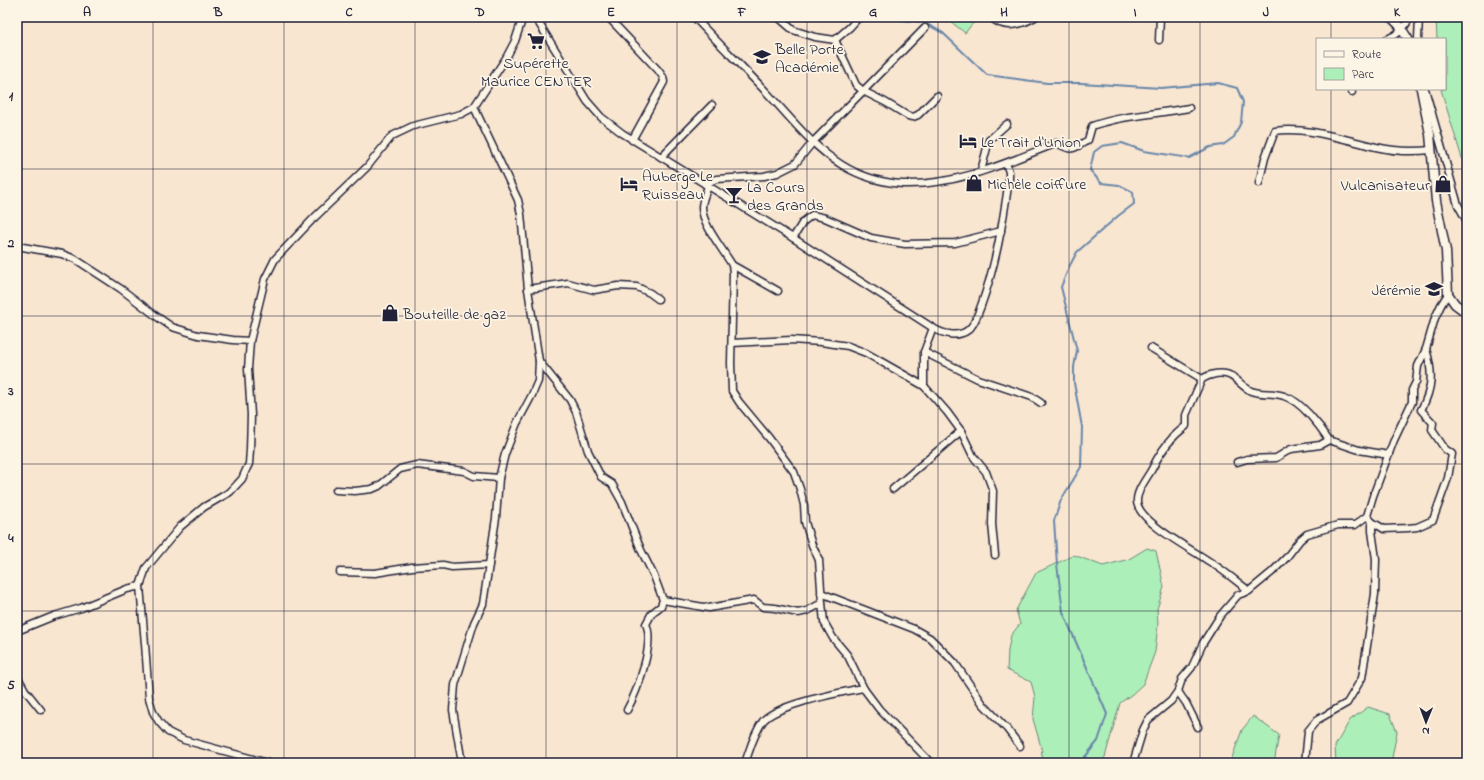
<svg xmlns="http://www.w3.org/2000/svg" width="1484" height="780" viewBox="0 0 1484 780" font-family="'Indie Flower',sans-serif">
<rect width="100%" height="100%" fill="#f9e6d1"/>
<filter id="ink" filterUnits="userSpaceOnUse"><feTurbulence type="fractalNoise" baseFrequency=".025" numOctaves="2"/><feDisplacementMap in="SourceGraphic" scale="8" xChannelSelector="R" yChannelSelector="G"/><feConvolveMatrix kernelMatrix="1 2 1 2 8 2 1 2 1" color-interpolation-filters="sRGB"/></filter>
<g filter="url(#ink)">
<g fill="#adefb8" stroke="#68887a">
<polygon points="945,17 978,17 965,33"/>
<polygon points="1436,17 1467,17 1467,175 1442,93 1441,89 1445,89 1445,39 1437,39"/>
<polygon points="1147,548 1156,551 1164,587 1157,609 1158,624 1155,652 1143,684 1131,695 1120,703 1105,757 1101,763 1043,763 1041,747 1033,719 1035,697 1031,682 1007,670 1008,650 1011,635 1020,624 1016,610 1036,573 1074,555 1103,566 1129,559"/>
<polygon points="1368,707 1390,714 1397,732 1391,763 1336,763 1335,746 1350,720"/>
<polygon points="1253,716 1279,735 1274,763 1230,763 1242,730"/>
</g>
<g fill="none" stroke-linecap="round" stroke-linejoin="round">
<polyline stroke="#6887aa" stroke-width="2" points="897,17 902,20 923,22 943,33 987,75 1047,83 1081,83 1161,88 1218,83 1237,88 1243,102 1241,122 1234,137 1223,145 1210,147 1189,158 1144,151 1122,143 1102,146 1094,152 1090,170 1101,183 1119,185 1133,192 1134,204 1118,216 1077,252 1069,267 1061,287 1077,351 1074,367 1074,383 1082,427 1081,467 1061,500 1054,521 1057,564 1063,612 1107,714 1098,741 1080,763"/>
<g stroke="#22223b" stroke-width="9">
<g id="minor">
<path d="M535,17l52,84 14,16 21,16 171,105 140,90c10,6 25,10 35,2 7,-5 10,-17 13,-24 15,-42 22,-83 28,-127v-7l-3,-9"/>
<polyline points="608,17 658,70 663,77 664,82 632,140"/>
<path d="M694,17c25,27 51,52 76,79 22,24 44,52 72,69 17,11 41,18 61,19 54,2 105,-22 154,-41 15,9 17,6 31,-3l4,-14c31,-11 65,-12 97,-18"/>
<polyline points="778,17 793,30 815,37 835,40 850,27 859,17"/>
<path d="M991,17c13,13 30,8 44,0"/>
<path d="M1387,39c9,-3 20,-12 22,-22"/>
<polyline points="1418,39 1419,17"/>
<polyline points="835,40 856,85 863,91 885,102 908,116 913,117 918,115 937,96"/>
<polyline points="1159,40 1160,17"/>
<polyline points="1351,89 1352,92"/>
<polyline points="1425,89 1458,205 1467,221"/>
<polyline points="661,157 712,105"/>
<polyline points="981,171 989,140 1007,124"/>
<path d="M1259,183l6,-25 10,-27c32,-5 70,9 101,16 17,4 37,5 55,3"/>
<polyline points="705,184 716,179 764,176 777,173 795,164 813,142 925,28"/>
<path d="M708,186c-2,7 -6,14 -6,21 0,18 21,42 30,58l1,7 -2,91 1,28 7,11 30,36 25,34 6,17 4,16 1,17 7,23 7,15 3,43 2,19 9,16 15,18 16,33 15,20 50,52 4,2"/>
<polyline points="793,238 803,222 812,215 825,218 871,238 905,244 955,243 1001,231"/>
<polyline points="17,246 62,254 75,259 121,289 156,316 172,327 198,335 233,340 250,341"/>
<polyline points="732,265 778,291"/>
<polyline points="528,289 568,283 594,290 618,286 637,287 650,293 658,299"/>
<polyline points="732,343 791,340 821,342 848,346 866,353 924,386 947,412 961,431 973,456 986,472 993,491 992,524 995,555"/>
<polyline points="1151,348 1202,379"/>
<polyline points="924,352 978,379 1032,397 1041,403"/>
<path d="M539,361l31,39 6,12 12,39 13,26 11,7 10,18 19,48 13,26 9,24 -2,6 -9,7 -6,11c9,20 -9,68 -19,86"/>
<polyline points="924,386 924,352 933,328"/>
<polyline points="1237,462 1247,459 1276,458 1291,449 1320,445 1329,440 1359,450 1389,455"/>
<polyline points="893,489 961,431"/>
<polyline points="336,490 355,491 372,489 379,486 400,469 417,465 464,471 474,476 499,478"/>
<path d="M1372,522l12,7 24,-1 9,-1 16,-7 15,-42 4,-24 -7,-5 -13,-19 1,-7 -12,-13c12,-22 12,-38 5,-61"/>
<polyline points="340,572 375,573 412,567 443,565 452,567 489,565"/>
<path d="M1249,591c-14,-11 -27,-22 -42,-31 -16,-11 -68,-38 -70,-58 -1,-11 10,-24 15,-33 8,-17 19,-32 34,-43v-11l16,-36c8,-5 21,-8 29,-3 7,4 12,11 20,15 11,4 22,1 33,5 17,5 36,30 45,44"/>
<polyline points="821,593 914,629 930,638 955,663 983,704 1007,729 1020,746"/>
<polyline points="663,600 709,608 754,600 763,607 775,608 798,613 807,611 822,603"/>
<polyline points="17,631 54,616 81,608 127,589 140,586"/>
<polyline points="17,676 25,690 41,710"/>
<polyline points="1198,727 1186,703 1181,696 1178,691 1182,679 1192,667 1203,643 1220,616 1238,595 1249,591 1272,572 1286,558 1300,540 1307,534 1338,525 1355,525 1367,516 1373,496 1394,440 1412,402 1412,390 1416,382 1418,366 1426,349 1435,318 1441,305 1448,294"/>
<polyline points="268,763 184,740 168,732 159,722 153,712 149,698 145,644 140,586 146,568 180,527 204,507 230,492 242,479 246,470 249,464 250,450 251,415 248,369 250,341 265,279 275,259 313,219 367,167 392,136 413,126 461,114 474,107 506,58 515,41 523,17"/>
<polyline points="462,763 453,710 455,685 474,623 483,604 496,518 499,478 505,454 517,423 532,395 538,381 539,361 528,289 521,214 518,200 474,107"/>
<path d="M745,763c5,-14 9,-30 18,-42 14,-17 77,-28 99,-33l2,1"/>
<polyline points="1133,763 1143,730 1148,720 1171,701 1178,691"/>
<polyline points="1305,763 1308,731 1317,720 1347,703 1362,678 1375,594 1376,559 1372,531 1372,522 1367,516"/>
</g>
</g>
<g stroke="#22223b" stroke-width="11">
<g id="tertiary">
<polyline points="1391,17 1399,25 1408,39"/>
<polyline points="1421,89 1430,134 1436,201 1446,251 1448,294 1455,304 1467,313"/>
</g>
</g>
<use href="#minor" stroke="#fcf5e5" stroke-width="6"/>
<use href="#tertiary" stroke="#fcf5e5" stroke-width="8"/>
</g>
</g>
<path fill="none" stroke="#22223b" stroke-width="1" stroke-opacity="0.55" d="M153,17v746M284,17v746M415,17v746M546,17v746M677,17v746M807,17v746M938,17v746M1069,17v746M1200,17v746M1331,17v22M1331,89v674M17,169h1450M17,316h1450M17,464h1450M17,611h1450"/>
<defs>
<g id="supermarket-bare" transform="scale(1.38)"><path d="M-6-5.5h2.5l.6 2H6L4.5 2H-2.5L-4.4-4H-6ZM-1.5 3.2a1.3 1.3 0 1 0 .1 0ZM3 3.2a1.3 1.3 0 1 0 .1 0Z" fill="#22223b" stroke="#fcf5e5" stroke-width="2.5" paint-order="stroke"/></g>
<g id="school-bare" transform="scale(1.38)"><path d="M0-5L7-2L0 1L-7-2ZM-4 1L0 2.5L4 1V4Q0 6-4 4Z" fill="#22223b" stroke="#fcf5e5" stroke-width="2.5" paint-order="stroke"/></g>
<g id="hotel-bare" transform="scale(1.38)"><path d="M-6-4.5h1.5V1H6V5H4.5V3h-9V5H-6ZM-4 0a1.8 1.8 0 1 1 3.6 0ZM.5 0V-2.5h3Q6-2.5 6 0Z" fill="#22223b" stroke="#fcf5e5" stroke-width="2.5" paint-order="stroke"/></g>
<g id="shop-bare" transform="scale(1.38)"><path d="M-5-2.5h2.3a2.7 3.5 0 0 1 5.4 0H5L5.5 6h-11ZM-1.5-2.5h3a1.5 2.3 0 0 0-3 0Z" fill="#22223b" stroke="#fcf5e5" stroke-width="2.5" paint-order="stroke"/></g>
<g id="bar-bare" transform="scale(1.38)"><path d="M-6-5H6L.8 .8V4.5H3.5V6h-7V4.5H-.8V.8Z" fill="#22223b" stroke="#fcf5e5" stroke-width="2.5" paint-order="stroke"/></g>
</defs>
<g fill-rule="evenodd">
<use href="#supermarket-bare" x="536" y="41"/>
<use href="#school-bare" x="762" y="57"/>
<use href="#hotel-bare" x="968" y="141"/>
<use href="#shop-bare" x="974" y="183"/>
<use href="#hotel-bare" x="629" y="184"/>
<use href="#shop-bare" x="1443" y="184"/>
<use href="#bar-bare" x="734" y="195"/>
<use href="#school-bare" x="1434" y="289"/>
<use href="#shop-bare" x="390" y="313"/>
</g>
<g text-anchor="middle" stroke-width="3.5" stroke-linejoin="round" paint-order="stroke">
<g font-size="16" fill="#22223b" stroke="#fcf5e5" text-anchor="start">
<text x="775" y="54">Belle Porte<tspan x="775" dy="18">Académie</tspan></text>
<text x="536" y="68" text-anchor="middle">Supérette<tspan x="536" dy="18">Maurice CENTER</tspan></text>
<text x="981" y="147">Le Trait d'Union</text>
<text x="642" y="181">Auberge Le<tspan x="642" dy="18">Ruisseau</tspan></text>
<text x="987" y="189">Michèle coiffure</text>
<text x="1430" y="190" text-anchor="end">Vulcanisateur</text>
<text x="747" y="192">La Cours<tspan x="747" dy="18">des Grands</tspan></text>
<text x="1421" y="295" text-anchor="end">Jérémie</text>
<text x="403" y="319">Bouteille de gaz</text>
</g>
</g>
<rect width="1484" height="780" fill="none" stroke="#fcf5e5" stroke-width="44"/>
<rect x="1316" y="38" width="130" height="52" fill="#fcf5e5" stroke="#a5a1a1"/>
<rect x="1324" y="51" width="20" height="6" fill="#fcf5e5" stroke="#a5a1a1"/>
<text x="1352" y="58" font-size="12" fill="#22223b">Route</text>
<rect x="1324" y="68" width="20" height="12" fill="#adefb8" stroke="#a5a1a1"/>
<text x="1352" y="78" font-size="12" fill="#22223b">Parc</text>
<g transform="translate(1426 722) rotate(181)" stroke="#fcf5e5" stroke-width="3" paint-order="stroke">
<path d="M0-3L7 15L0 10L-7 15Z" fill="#22223b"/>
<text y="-6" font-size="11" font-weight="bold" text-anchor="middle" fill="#22223b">N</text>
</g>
<rect x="22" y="22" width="1440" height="736" fill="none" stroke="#22223b" stroke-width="1.5"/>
<g font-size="13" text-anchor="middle" font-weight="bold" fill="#22223b">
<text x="87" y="16">A</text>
<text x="218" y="16">B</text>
<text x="349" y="16">C</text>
<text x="480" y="16">D</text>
<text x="611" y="16">E</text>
<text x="742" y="16">F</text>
<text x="873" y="16">G</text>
<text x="1004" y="16">H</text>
<text x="1135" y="16">I</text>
<text x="1266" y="16">J</text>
<text x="1397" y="16">K</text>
<text x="11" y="100">1</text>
<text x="11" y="247">2</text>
<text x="11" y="395">3</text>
<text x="11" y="542">4</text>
<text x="11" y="689">5</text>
</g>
</svg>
